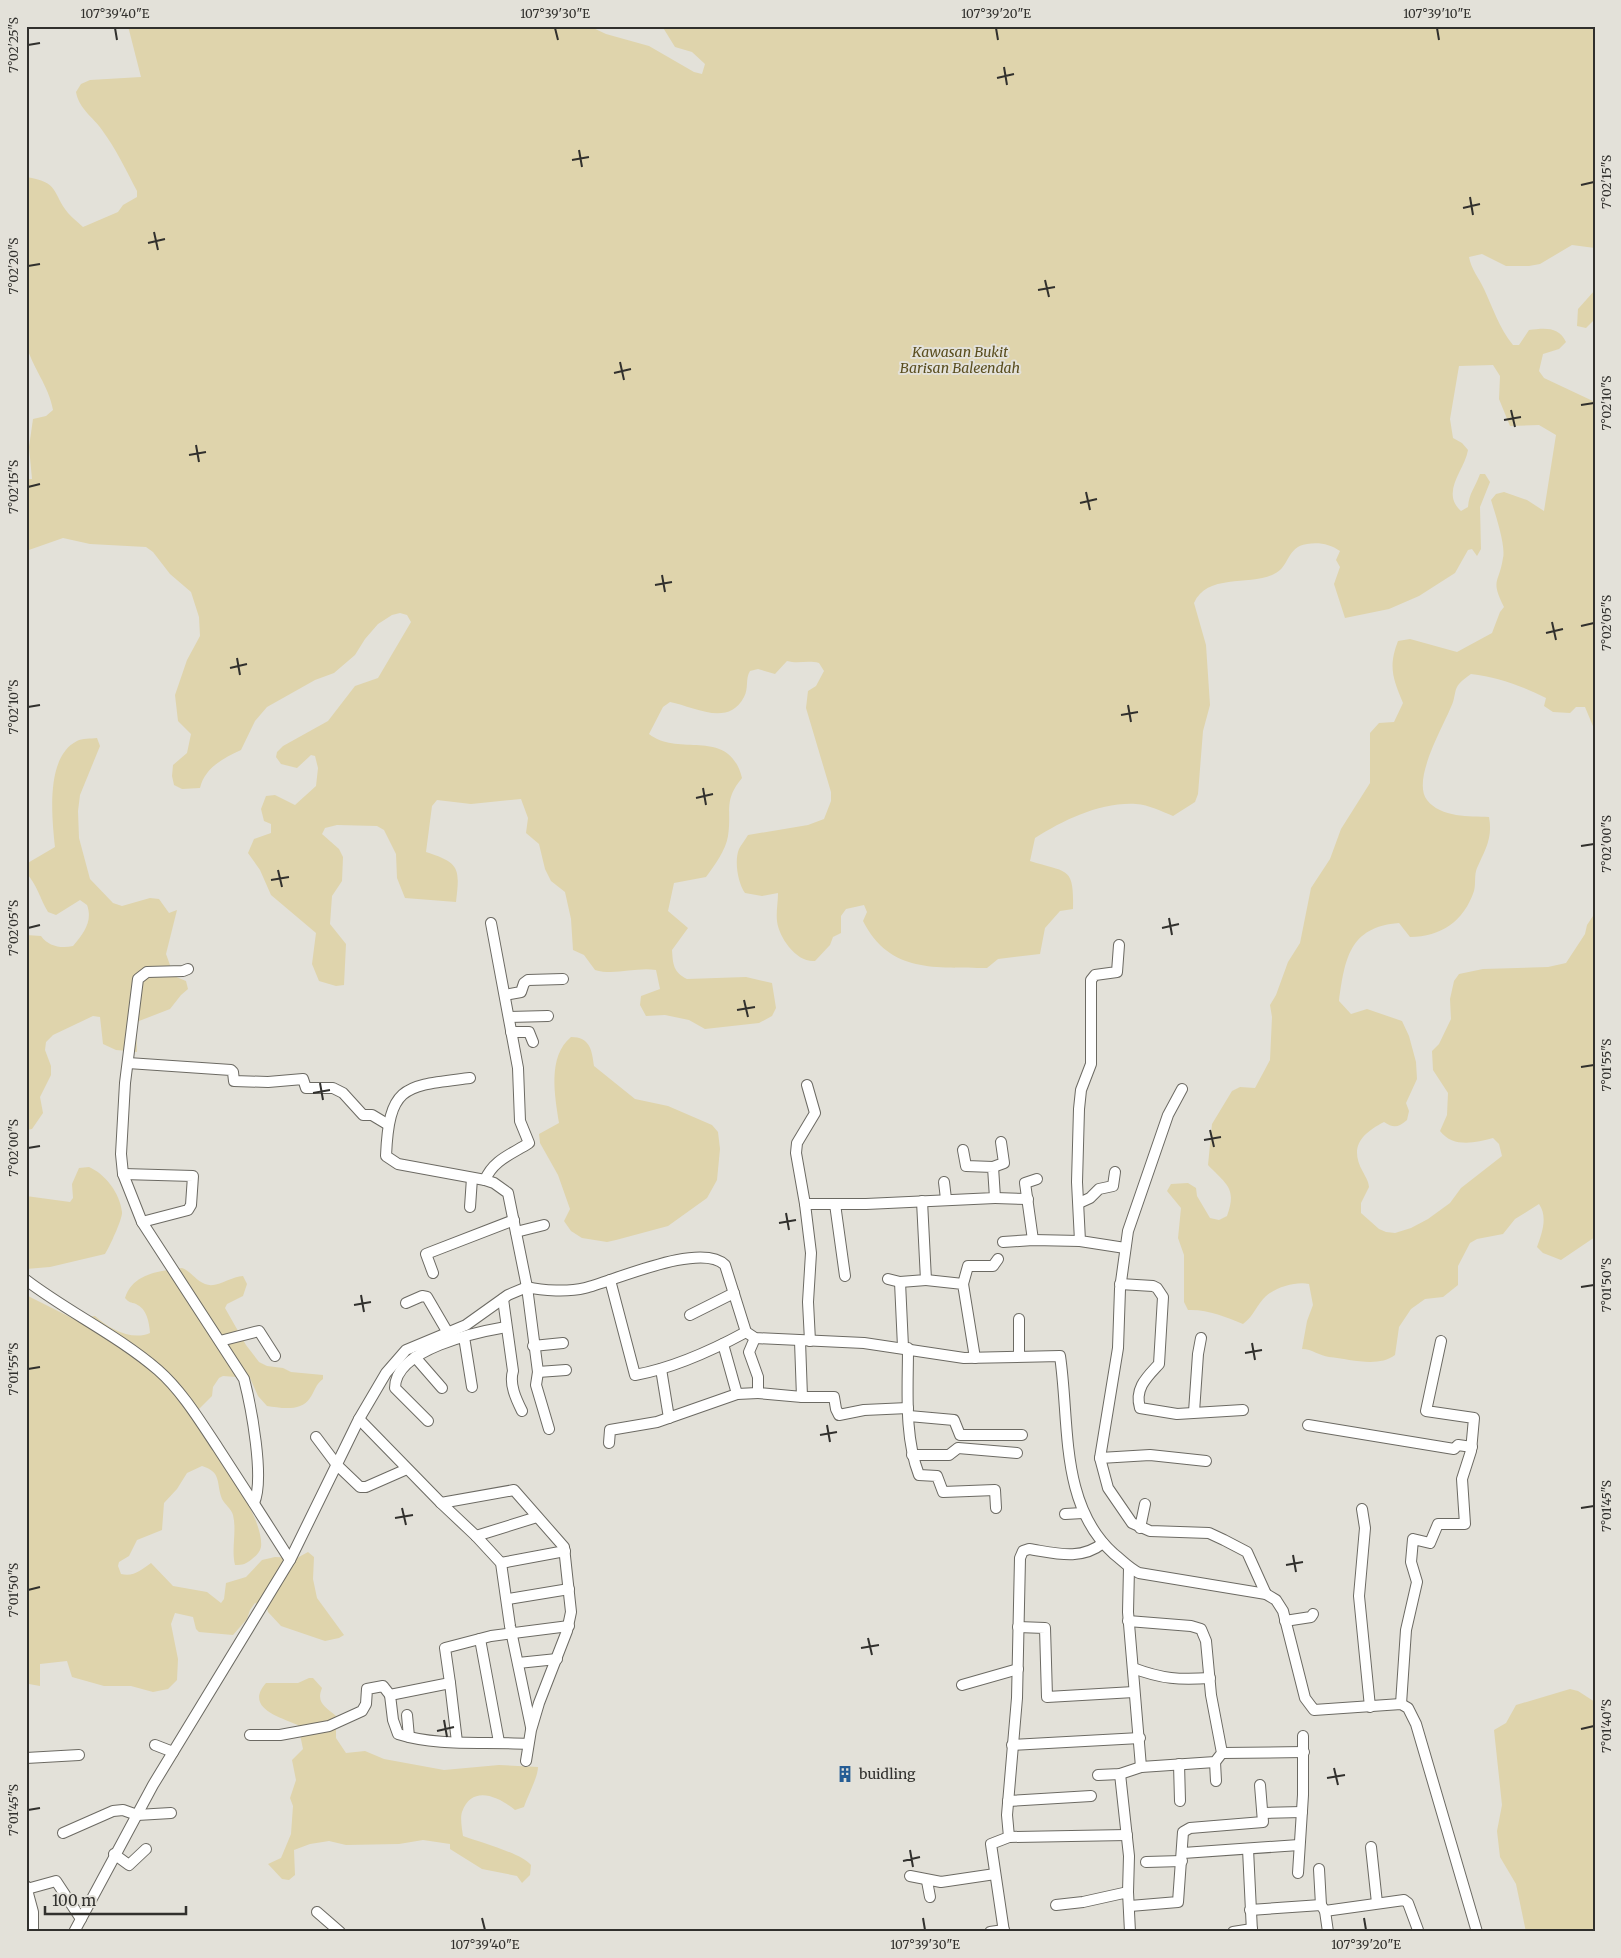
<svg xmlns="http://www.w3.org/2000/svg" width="1621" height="1958" viewBox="0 0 1621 1958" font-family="Merriweather,serif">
<rect width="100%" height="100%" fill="#e3e1d9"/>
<g fill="#dfd4ac">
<path d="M128,26h461l17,8 43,12 45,26 8,2 3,-10 -13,-12 -17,-5 -13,-21h933v222l-23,-3 -32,19 -11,2h-23l-24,-12 -13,3c2,12 10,21 15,32 9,19 15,39 29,56h6l10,-15c15,-2 30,-4 37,12l-7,7 -16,5 -4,17 5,7 51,24v329l-10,-24h-9l-6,6 -17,-1 -9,-6 2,-8c-24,-12 -48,-21 -75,-24 -4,3 -9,6 -12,10 -4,4 -4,12 -6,18 -8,22 -42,77 -26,98 14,18 43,16 62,17 4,21 -4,33 -12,51 -3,7 -1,16 -3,23 -10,30 -33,46 -64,46l-11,-14c-50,4 -54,36 -60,78l12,13 16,-5 35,12 7,15 7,26 1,17 -11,24 3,8 -2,9c-9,8 -14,8 -23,2 -23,12 -35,25 -21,50 3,6 5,8 6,15l-8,16v10l18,16 7,3 9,1 16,-5 17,-9 22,-16 11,-15 41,-32 -3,-12 -6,-6c-18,5 -40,10 -53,-7l7,-16 1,-22 -15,-23 -1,-19 7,-7 12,-25 -1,-20 4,-18 5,-7 24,-5 65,-2 18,-4 19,-29 2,-9 8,-12v324l-34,23 -18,-7 -6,-6c5,-14 11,-30 2,-43l-24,15 -12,15 -26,5 -7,4 -12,23v19l-15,12 -18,2 -14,10 -12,18 -4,28c-17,13 -45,4 -66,2 -9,-1 -17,-8 -27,-8l5,-28 6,-16 -4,-21c-12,-3 -33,3 -43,12 -9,8 -12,20 -23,28 -17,-7 -36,-15 -55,-14l-4,-8v-47l-6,-17 3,-30 -14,-17 4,-7 17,-1 8,5 1,8 13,22 9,2 8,-4c10,-28 0,-31 -19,-51l4,-41 20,-33 8,-4 15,1 15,-28 2,-43 -2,-12 6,-10 12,-33 12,-19 11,-55 19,-29 11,-30 29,-46v-50l9,-10 15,-1 9,-19c-10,-24 -15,-36 -5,-62l12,-2 47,13 35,-19 8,-21 4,-5c-14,-28 -5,-23 -1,-49 3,-12 -8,-45 -12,-58l5,-6 8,-2 23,8 17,11 12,-76 -17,-10 -29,1 -11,-27 1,-23 -7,-11 -34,1 -9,53 3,19 9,5 6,7c-3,20 -28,42 -7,61l7,-4c1,-14 7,-19 12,-33h5l5,8 -10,25 1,42 -4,7 -5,-7 -4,1 -13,23 -36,23 -30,13 -44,9 -11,-34 6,-17 -4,-7 4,-9c-10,-7 -21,-9 -33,-7 -21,3 -17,23 -33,30 -24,12 -67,-1 -80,29l12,42 4,60 -7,26 -5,63 -3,8 -22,14c-12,-5 -24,-11 -37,-12 -36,-2 -72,16 -101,34l-5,23c38,12 44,5 43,48l-13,2 -15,17 -5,26 -42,5 -11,9c-51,-1 -97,6 -124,-47l4,-9 -3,-7 -18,4 -5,7v17l-8,4 -3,8 -15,16c-18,2 -36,-23 -38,-40 -1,-9 1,-19 1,-28l-16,3 -17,-3c-7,-10 -11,-32 -6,-44 2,-4 6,-9 9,-14l60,-10 16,-6 7,-18v-9l-25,-84 2,-17 8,-5 8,-15 -5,-8c-11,-3 -21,1 -32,-2l-12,13 -17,-5 -8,2c-5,8 -1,17 -6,26 -16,31 -51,9 -74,5l-7,5 -14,27c31,24 80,-8 93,44 -19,23 -10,32 -14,58 -2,14 -14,30 -22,41l-32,6 -6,28 20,17 -16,22c1,14 1,22 15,29l59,-2 26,6 4,25 -4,8 -13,7 -54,6 -16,-9 -24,-5 -19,1 -6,-11 1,-9 19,-7 -4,-19c-21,-3 -41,6 -61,0l-11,-15 -11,-5 -2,-31 -6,-27 -14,-11 -6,-12 -6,-25 -13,-11 2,-15 -7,-19 -50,5 -34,-4 -5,6 -6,46c34,11 34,16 30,50l-51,-4 -8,-20 -1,-24 -12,-24 -7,-4 -40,-1 -12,3 -3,6 17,15 4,8 -1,24 -10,15 -2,28 16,20 -2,41 -8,1 -17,-5 -7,-17 4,-31 -45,-38 -11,-25 -12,-17 6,-14 17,-6v-9l-7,-3 -3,-12 5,-13 9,-1 20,10 21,-19 2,-18 -3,-12 -4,-1 -14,13 -16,-4 -5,-7 1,-5 6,-6 45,-25 27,-35 23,-8 33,-56 -4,-7 -7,-2 -8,2 -14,9 -13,15 -10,16 -21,18 -19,7 -48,27 -12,14 -14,29c-17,8 -36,17 -41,38l-18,1 -8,-4 -2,-9 1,-11 14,-12 4,-19 -13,-13 -3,-26 12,-35 13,-24 -1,-19 -8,-25 -21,-18 -17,-22 -7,-5 -56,-3 -27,-6 -37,13v-72h6l-3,-32 4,-28 13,-3 7,-6c-4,-24 -21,-43 -27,-66v-167c34,5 26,16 42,36 4,5 10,9 15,14l35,-15 5,-7 14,-8v-6c-11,-21 -21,-42 -35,-61 -9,-13 -23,-21 -26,-38l5,-8 9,-4 51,-3z"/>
<polygon points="1595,290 1595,319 1586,328 1577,326 1578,309"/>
<path d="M97,738l3,8 -20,49 -2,16 1,27 11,41 23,24 9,3 28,-8 9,1 10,14 8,-3 -11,44 8,22 12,5 2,8 -7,6 -11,14 -31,12 -3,4 1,27 -21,-2 -13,-6 -3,-27 -7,-1 -40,19 -7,7 -1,8 6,16v9l-11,22 3,16 -11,16 -6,1v-195l15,1c7,10 20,13 32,10 11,-13 20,-25 14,-41l-7,-5 -24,15 -8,-3c-8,-13 -11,-28 -22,-39v-9l29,-17c-3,-29 -10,-90 22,-106 5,-3 14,-2 20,-3z"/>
<path d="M571,1037c19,0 21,13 23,29l41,33 33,7 44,19 6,7 2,17 -3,31 -10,18 -39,28 -52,14 -9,2 -25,-4 -11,-7 -7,-10 6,-12 -12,-34 -18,-32 -1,-9 20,-11c-4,-27 -12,-66 12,-86z"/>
<path d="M89,1167c16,7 31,26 33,45 1,6 -13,36 -17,42l-55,13 -24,2v-73l44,6 3,-4 -1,-14 7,-16z"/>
<path d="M182,1268c10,4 13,12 23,16 12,5 26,-8 38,-8l4,8 -4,12 -16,8 -2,4 21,37 13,17 8,4 16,2 8,4 32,3v4c-8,6 -8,12 -13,19 -9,14 -29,10 -43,8l-9,-10 -8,-18 -27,-2 -4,2 -6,9 -1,9 -21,21c18,25 74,99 70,130 -1,5 -5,9 -9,12 -6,5 -9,6 -17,6 -4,-16 2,-34 -2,-50 -2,-7 -8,-10 -11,-16 -6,-16 0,-27 -20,-33l-15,7 -10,16 -13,14 -2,27 -25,10 -8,16 -10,6 -1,4 3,8c13,3 20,-4 30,-11l22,23 34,6 14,11 3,-4 2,-16 20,-6 16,-17 13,-3 22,1 11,-6 6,5 -1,22 4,19 27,37 -5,3 -14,3 -44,-15 -13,-14 -1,-4 -12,-5 -5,7 -3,9 -14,16 -34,-3 -3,-3 -3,-12 -18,-4 -4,11 7,35 -1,21 -9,9 -15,3 -22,-6h-27l-32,-9 -5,-16 -27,3v22l-11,-2 -3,-5v-384l48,24 21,-3c14,13 37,25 55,17 -1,-11 -3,-24 -14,-29 -5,-2 -7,-1 -11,-6 8,-25 35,-27 57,-30z"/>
<path d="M309,1678h4l9,10c-6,15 3,18 14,28v22l10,15 19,-2 19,8 60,11 55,-5 39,2c0,10 -10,28 -14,40l-9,3c-16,-13 -43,-26 -53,2 -2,6 0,17 1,24 16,6 58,17 68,29l-1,10 -8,8 -5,-7 -35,-7 -32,-20v-5l-27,-4 -24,4 -53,1 -17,-4 -19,3 -16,6 1,25 -6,5 -7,-1 -14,-15 13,-6 10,-24 2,-28 -3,-8 6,-18 -4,-20 11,-11 -5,-24c-18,-8 -54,-17 -32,-42h32z"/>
<polygon points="1570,1689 1578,1691 1595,1702 1595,1932 1526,1932 1516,1884 1500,1857 1497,1831 1502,1805 1494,1730 1506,1723 1516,1705"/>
</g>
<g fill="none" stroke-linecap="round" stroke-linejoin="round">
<g stroke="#6c6a63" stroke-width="12">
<g id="street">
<polyline points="1119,945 1117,972 1095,975 1091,980 1091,1064 1081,1090 1079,1109 1077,1182 1080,1241 1125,1248"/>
<path d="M188,969l-5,2 -36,1 -9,7 -13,104 -4,71 2,20 19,48 102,157c7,27 21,100 10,124"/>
<polyline points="505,995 521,992 524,983 528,980 563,979"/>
<polyline points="509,1017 548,1016"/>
<polyline points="511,1032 529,1032 533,1042"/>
<polyline points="128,1063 231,1070 233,1072 234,1081 268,1082 303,1079 306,1088 333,1088 343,1093 363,1115 372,1115 387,1124"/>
<path d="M470,1078c-64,8 -81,5 -84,78l12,8 87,16 9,3 14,10 19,94 11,85 -2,13 13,44"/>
<polyline points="807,1085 815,1113 797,1143 796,1153 805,1204 811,1253 808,1302 810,1341"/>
<polyline points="1182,1089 1168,1115 1128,1231 1120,1289 1118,1348 1100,1458 1108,1488 1132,1523 1150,1531 1209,1533 1224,1540 1247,1552 1266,1594"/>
<polyline points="993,1167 1004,1163 1001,1142"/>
<polyline points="123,1174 193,1176 191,1205 188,1210 142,1222"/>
<path d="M485,1180c8,-20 27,-26 44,-37l-9,-22 -2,-53 -27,-145"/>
<polyline points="944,1182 946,1199"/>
<polyline points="995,1198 1028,1199"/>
<polyline points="1079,1203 1090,1198 1099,1189 1113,1186 1115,1172"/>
<polyline points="805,1204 866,1204 995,1198 993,1167 966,1166 963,1150"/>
<polyline points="835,1204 845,1276"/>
<polyline points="470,1207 472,1178"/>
<polyline points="516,1232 544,1225"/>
<polyline points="1033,1240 1025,1183 1037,1179"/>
<polyline points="1003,1242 1033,1240 1080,1241"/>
<polyline points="433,1273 426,1254 514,1220"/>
<polyline points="888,1279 900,1282 926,1280 922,1201"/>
<path d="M26,1280c42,32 91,55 132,90 24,21 42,51 60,78 24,37 48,74 72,112"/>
<path d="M610,1280l25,95c39,-7 76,-24 111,-43"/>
<polyline points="926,1280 963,1284 975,1358"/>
<polyline points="900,1282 903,1347"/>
<polyline points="963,1284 968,1266 993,1266 998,1259"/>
<path d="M1120,1284l33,2 4,2 6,9 -4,67c-11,12 -25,24 -19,44l37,6 66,-4"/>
<path d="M503,1299l10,72c-4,13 3,28 9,40"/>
<polyline points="406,1303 422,1296 427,1297 448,1333"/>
<polyline points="690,1315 734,1293"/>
<polyline points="1019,1319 1019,1356"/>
<polyline points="464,1337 472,1387"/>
<polyline points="755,1338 749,1352 758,1377 758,1393 802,1397 800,1341"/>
<polyline points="220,1341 259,1331 275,1356"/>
<polyline points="533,1346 563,1343"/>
<path d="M908,1348c0,42 -4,88 11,127l18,1 6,16 52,-2 1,18"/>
<polyline points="415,1357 442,1388"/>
<polyline points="661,1369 669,1418"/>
<polyline points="538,1372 566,1370"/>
<polyline points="737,1394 758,1393"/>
<polyline points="802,1397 834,1397 836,1409 839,1415 864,1410 908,1408"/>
<polyline points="1194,1412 1198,1354 1201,1338"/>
<polyline points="909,1416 954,1420 960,1435 1022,1435"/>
<polyline points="359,1419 441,1503 514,1490 564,1547 571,1612 567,1631 539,1703 531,1730 526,1761"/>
<path d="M428,1421l-33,-33c0,-39 82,-56 111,-61"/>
<polyline points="1308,1425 1454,1449 1458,1445 1472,1447"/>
<polyline points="316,1437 337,1465 360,1487 366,1487 407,1469"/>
<polyline points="609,1443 610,1430 657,1422 737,1394 723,1344"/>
<polyline points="912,1455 949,1455 958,1448 1017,1453"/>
<polyline points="1100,1458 1150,1455 1206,1461"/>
<polyline points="441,1503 476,1536 501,1563 510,1626 531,1727"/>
<polyline points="1362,1509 1365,1528 1359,1596 1370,1707"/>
<polyline points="1065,1514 1083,1513"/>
<polyline points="1140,1528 1145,1504"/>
<polyline points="476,1536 537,1517"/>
<polyline points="501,1563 565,1551"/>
<polyline points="1129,1568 1128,1612 1141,1767"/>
<polyline points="508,1599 569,1589"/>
<polyline points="1285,1621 1311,1617 1313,1614"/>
<polyline points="1018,1627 1045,1628 1047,1697 1134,1692"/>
<polyline points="480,1639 499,1742"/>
<polyline points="518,1663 557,1659"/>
<path d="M1133,1668c29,11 46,12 77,10"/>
<polyline points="450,1683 457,1742"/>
<polyline points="962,1685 1018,1669"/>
<polyline points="1401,1704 1406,1630 1417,1582 1411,1562 1413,1539 1430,1543 1438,1524 1465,1524 1462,1479 1471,1451 1474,1418 1426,1411 1441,1341"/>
<polyline points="407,1715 409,1737"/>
<polyline points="250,1735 280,1735 329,1726 362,1711 366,1704 367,1689 383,1686 390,1695"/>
<path d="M528,1744c-43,-3 -89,3 -130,-10l-5,-14 -3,-25 60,-12 -5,-35 46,-12 78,-10"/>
<polyline points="155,1745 173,1752"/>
<polyline points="1012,1745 1140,1738"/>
<polyline points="1222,1753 1304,1752"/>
<polyline points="26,1758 79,1755"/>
<polyline points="1215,1762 1216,1781"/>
<polyline points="1179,1764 1180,1801"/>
<polyline points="1120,1774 1129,1856 1128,1892"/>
<polyline points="1098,1775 1120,1774 1141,1767 1215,1762 1222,1753 1211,1695 1206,1641 1201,1629 1191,1626 1128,1621"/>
<polyline points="1008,1801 1091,1796"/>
<polyline points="1264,1813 1302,1812"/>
<polyline points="63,1833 113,1811 123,1810 137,1815 171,1813"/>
<polyline points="1009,1837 1127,1835"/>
<polyline points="1371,1847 1377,1903"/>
<polyline points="1248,1849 1252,1932"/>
<polyline points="1183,1853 1299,1845"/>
<polyline points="114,1854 129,1865 146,1849"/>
<polyline points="1146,1862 1182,1861"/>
<polyline points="1319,1869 1321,1905"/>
<polyline points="1298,1873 1303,1795 1303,1736"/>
<polyline points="910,1876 941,1882 995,1874"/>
<polyline points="927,1881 930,1897"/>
<polyline points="26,1886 33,1912 33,1932"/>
<polyline points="27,1889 56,1881 81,1919"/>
<polyline points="1056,1905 1083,1902 1128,1892 1130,1932"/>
<polyline points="1130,1906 1178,1902 1183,1832 1190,1828 1263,1822 1260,1785"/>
<polyline points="1250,1910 1321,1905 1325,1911 1328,1932"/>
<polyline points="1325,1911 1404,1900 1408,1903 1418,1930"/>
<polyline points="317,1912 340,1932"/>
<path d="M74,1932l79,-147 137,-225 69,-141 27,-46 20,-23 60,-25 42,-30 19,-8c16,4 42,5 58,1 29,-7 116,-47 140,-23l21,67 9,6 109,5 100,15 96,-2c10,67 -1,149 54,198 9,7 15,14 25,19l127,21 10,6 7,11 22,87 9,12 87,-6 7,4 8,16 61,208"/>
<polyline points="990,1932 1004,1930"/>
<path d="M1004,1932l-13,-88 18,-7 -2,-22 10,-117 3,-140 3,-7 6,-2c26,4 52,12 74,-6"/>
<polyline points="1233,1932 1252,1929"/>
</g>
</g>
<use href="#street" stroke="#fff" stroke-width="10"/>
</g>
<path fill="none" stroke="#31302d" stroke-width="2" d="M115,28l2,12M555,28l3,12M996,28l2,12M1437,28l2,12M28,45l12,-2M1004,67l3,18M997,78l17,-4M579,150l3,17M572,160l17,-3M1581,185l13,-3M1470,197l3,18M1463,208l17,-4M154,232l4,18M148,243l17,-4M28,266l12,-2M1045,280l4,17M1038,290l17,-3M620,362l4,18M614,373l17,-4M1581,405l13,-2M1511,410l4,17M1504,420l17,-3M196,445l3,17M189,455l17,-3M28,487l12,-3M1086,492l4,18M1080,503l17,-4M662,575l3,17M655,585l17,-3M1552,622l4,18M1581,626l13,-3M1546,633l17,-4M237,658l3,17M230,668l17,-4M1128,705l3,17M28,707l12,-2M1121,715l17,-3M703,788l3,17M696,798l17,-4M1581,846l13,-2M278,870l4,17M271,880l18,-3M1169,918l3,17M28,928l12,-3M1162,928l17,-4M744,1000l4,17M737,1010l18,-3M1581,1067l13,-2M320,1083l3,17M313,1093l17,-3M1210,1130l4,17M1204,1140l17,-3M28,1148l12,-2M786,1213l3,17M779,1223l17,-3M1581,1287l13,-2M361,1295l3,17M354,1305l17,-3M1252,1343l3,17M1245,1353l17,-3M28,1369l12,-2M827,1425l3,17M820,1435l17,-3M402,1508l4,17M1581,1508l13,-2M395,1518l18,-3M1293,1555l3,17M1286,1565l17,-3M28,1590l12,-3M868,1638l4,17M861,1648l18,-3M444,1720l3,17M1581,1729l13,-3M437,1731l17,-4M1334,1768l4,17M1327,1778l18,-3M28,1810l12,-2M910,1850l3,17M903,1861l17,-4M482,1918l3,12M923,1918l2,12M1364,1918l2,12"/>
<defs>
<g id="building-bare" transform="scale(1.35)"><path d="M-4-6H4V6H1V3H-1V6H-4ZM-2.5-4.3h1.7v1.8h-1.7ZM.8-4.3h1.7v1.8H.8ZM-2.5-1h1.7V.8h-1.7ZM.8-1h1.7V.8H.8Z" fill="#255c94" stroke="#e3e1d9" stroke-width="2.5" paint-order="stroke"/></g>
</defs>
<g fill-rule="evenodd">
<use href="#building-bare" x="845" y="1774"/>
</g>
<g text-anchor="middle" stroke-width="4" stroke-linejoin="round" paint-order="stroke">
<g font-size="14" font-style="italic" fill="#594d1e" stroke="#e3e1d9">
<text x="960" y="357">Kawasan Bukit<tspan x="960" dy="16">Barisan Baleendah</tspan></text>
</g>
<g font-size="14" fill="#31302d" stroke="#e3e1d9" text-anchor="start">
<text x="859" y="1779">buidling</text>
</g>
</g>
<rect width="1621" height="1958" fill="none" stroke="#e3e1d9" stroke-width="55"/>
<path d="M45 1906v8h141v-8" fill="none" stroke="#31302d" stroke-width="2.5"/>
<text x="52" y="1906" font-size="15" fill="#31302d" stroke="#e3e1d9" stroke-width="4" paint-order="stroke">100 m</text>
<rect x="28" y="28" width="1566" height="1902" fill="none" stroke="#31302d" stroke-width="2"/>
<g font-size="12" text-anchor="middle" fill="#31302d">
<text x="115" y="18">107°39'40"E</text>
<text x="555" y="18">107°39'30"E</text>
<text x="996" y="18">107°39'20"E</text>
<text x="1437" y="18">107°39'10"E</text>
<text transform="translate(14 45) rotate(-90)" y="4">7°02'25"S</text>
<text transform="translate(1607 182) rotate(-90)" y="4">7°02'15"S</text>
<text transform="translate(14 266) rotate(-90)" y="4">7°02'20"S</text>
<text transform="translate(1607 403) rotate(-90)" y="4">7°02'10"S</text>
<text transform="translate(14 487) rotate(-90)" y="4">7°02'15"S</text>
<text transform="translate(1607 623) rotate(-90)" y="4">7°02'05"S</text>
<text transform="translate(14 707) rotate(-90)" y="4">7°02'10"S</text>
<text transform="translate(1607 844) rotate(-90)" y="4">7°02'00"S</text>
<text transform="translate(14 928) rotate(-90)" y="4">7°02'05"S</text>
<text transform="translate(1607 1065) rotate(-90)" y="4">7°01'55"S</text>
<text transform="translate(14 1148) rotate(-90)" y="4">7°02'00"S</text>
<text transform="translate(1607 1285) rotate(-90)" y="4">7°01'50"S</text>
<text transform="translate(14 1369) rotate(-90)" y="4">7°01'55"S</text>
<text transform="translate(1607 1506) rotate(-90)" y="4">7°01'45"S</text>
<text transform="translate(14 1590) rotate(-90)" y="4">7°01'50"S</text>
<text transform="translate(1607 1726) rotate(-90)" y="4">7°01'40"S</text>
<text transform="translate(14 1810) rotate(-90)" y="4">7°01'45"S</text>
<text x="485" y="1949">107°39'40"E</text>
<text x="925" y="1949">107°39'30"E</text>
<text x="1366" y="1949">107°39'20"E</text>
</g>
</svg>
